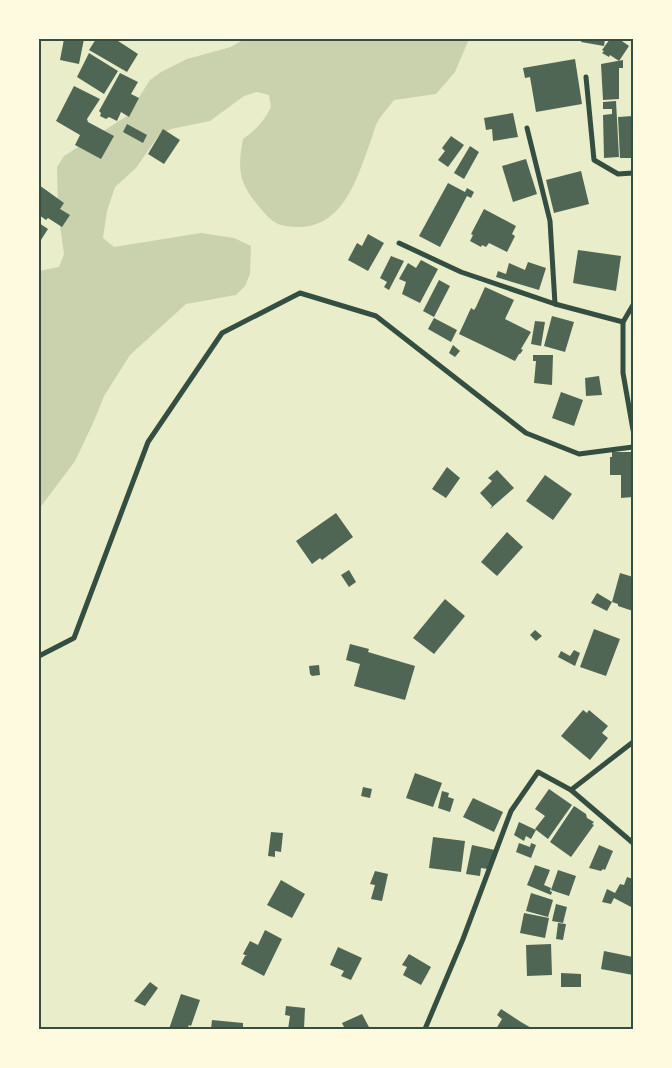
<svg xmlns="http://www.w3.org/2000/svg" width="672" height="1068" viewBox="0 0 672 1068" font-family="'Space Grotesk',sans-serif">
<rect width="100%" height="100%" fill="#e9edc9"/>
<path fill="#cad2ad" d="M244,39h225l-14,33 -19,22 -42,6c-5,7 -12,14 -16,21 -4,7 -5,15 -8,22 -13,35 -26,83 -70,84 -21,0 -26,-3 -39,-18 -22,-25 -24,-38 -18,-70 13,-9 21,-18 28,-32l-2,-12 -12,-3 -13,4 -34,25 -39,8 -12,6 -23,33 -21,19 -8,24 -4,27 11,9 87,-14 33,5 17,8 -1,28 -5,12 -9,9 -50,9 -56,51 -26,41 -10,25 -19,40 -36,48v-238l20,-4 5,-13 -6,-43 -1,-44 7,-11 63,-40 23,-36 11,-8 26,-13 44,-12z"/>
<g fill="#4f6655">
<polygon points="64,39 84,39 79,64 60,60"/>
<polygon points="96,39 115,39 138,54 127,72 89,50"/>
<polygon points="582,39 605,39 604,46 581,42"/>
<polygon points="610,39 619,39 629,46 619,61 610,55 609,57 602,53 604,51 602,50"/>
<polygon points="89,53 118,71 104,94 77,77"/>
<polygon points="575,59 582,104 536,112 530,77 525,78 523,68"/>
<polygon points="623,60 623,68 619,68 619,99 603,100 601,64"/>
<polygon points="120,73 138,82 131,94 139,98 129,117 121,112 117,121 109,117 106,119 100,116 101,113 99,111"/>
<polygon points="74,86 100,99 87,119 88,122 114,136 101,159 75,145 80,135 56,121"/>
<polygon points="616,101 619,157 604,158 603,115 612,114 612,109 603,109 603,102"/>
<polygon points="513,113 518,137 493,141 492,129 486,130 484,118"/>
<polygon points="633,116 633,158 620,158 618,117"/>
<polygon points="127,124 147,135 143,143 123,132"/>
<polygon points="163,129 180,140 164,164 148,154"/>
<polygon points="451,136 464,145 448,167 438,160 445,151 442,148"/>
<polygon points="470,146 479,152 464,179 454,173"/>
<polygon points="526,159 537,194 513,202 502,166"/>
<polygon points="581,171 589,204 554,213 546,180"/>
<polygon points="448,183 465,192 467,188 474,192 471,198 467,196 440,247 419,236"/>
<polygon points="39,185 64,203 60,209 70,215 62,227 48,218 46,220 39,215"/>
<polygon points="484,209 516,226 512,234 515,236 507,252 489,243 486,247 482,245 481,247 470,241 473,235 471,234"/>
<polygon points="39,223 48,229 39,243"/>
<polygon points="368,234 384,243 368,271 348,260 357,243 362,246"/>
<polygon points="578,250 621,256 616,291 573,283"/>
<polygon points="391,256 404,261 389,290 384,287 387,282 380,278"/>
<polygon points="421,260 438,269 420,303 402,294 406,282 399,279 408,263 416,268"/>
<polygon points="528,262 546,268 539,290 496,277 498,271 506,274 509,263 525,270"/>
<polygon points="439,280 450,286 434,317 423,311"/>
<polygon points="485,287 514,300 505,319 531,332 521,349 523,350 520,354 519,354 515,361 459,334 471,308 474,310 476,307"/>
<polygon points="552,316 574,322 565,352 544,346"/>
<polygon points="434,318 457,330 451,342 428,329"/>
<polygon points="535,321 545,322 541,346 531,344"/>
<polygon points="453,345 460,351 455,357 449,353"/>
<polygon points="533,355 553,355 552,385 534,383 536,361 533,361"/>
<polygon points="599,376 602,395 586,396 585,378"/>
<polygon points="561,392 583,400 574,426 552,418"/>
<polygon points="612,452 633,452 633,497 621,498 621,475 610,475 610,457 612,457"/>
<polygon points="447,467 460,478 446,498 432,489"/>
<polygon points="497,470 514,488 490,509 492,506 480,493 492,481 488,478"/>
<polygon points="545,475 572,494 553,520 526,501"/>
<polygon points="336,513 353,537 322,560 320,558 312,564 296,541"/>
<polygon points="507,532 523,547 497,576 481,562"/>
<polygon points="349,570 356,582 349,587 341,575"/>
<polygon points="620,573 633,577 633,611 618,606 618,604 612,602"/>
<polygon points="597,593 612,602 607,611 591,603"/>
<polygon points="445,599 465,616 434,654 413,638"/>
<polygon points="594,629 620,639 606,676 580,667"/>
<polygon points="535,630 542,636 536,641 530,635"/>
<polygon points="350,644 369,649 368,652 415,666 405,700 354,686 360,664 346,660"/>
<polygon points="574,650 580,653 575,666 558,657 561,651 570,656"/>
<polygon points="319,665 320,675 312,676 310,674 309,666"/>
<polygon points="583,710 587,713 589,710 608,726 602,733 608,738 590,760 561,736"/>
<polygon points="415,773 442,783 433,807 406,798"/>
<polygon points="363,787 372,789 370,798 361,796"/>
<polygon points="549,789 572,805 548,839 535,829 545,816 535,809"/>
<polygon points="442,791 449,793 448,797 454,799 450,812 438,808"/>
<polygon points="473,798 503,812 494,832 463,817"/>
<polygon points="574,806 586,814 587,818 594,822 592,824 594,825 571,857 550,842"/>
<polygon points="519,822 536,830 531,839 526,836 524,841 514,835"/>
<polygon points="271,832 283,833 281,852 275,851 275,857 268,856"/>
<polygon points="433,837 465,841 461,872 429,868"/>
<polygon points="519,843 530,847 531,843 536,845 531,858 516,852"/>
<polygon points="472,845 495,850 488,869 481,868 480,876 466,874"/>
<polygon points="599,845 613,851 605,870 603,869 601,871 589,868"/>
<polygon points="535,865 550,870 544,885 551,888 550,891 552,892 551,895 527,885"/>
<polygon points="558,870 576,876 569,896 551,890"/>
<polygon points="375,871 388,874 382,901 371,899 375,885 370,884"/>
<polygon points="627,877 633,879 633,908 614,898 611,904 602,902 607,889 615,893 620,884 624,885"/>
<polygon points="281,880 305,894 292,918 267,905"/>
<polygon points="531,893 553,900 548,917 526,911"/>
<polygon points="556,904 567,907 563,923 552,921"/>
<polygon points="524,913 549,918 545,938 520,933"/>
<polygon points="558,923 566,924 563,940 556,939"/>
<polygon points="265,930 282,939 264,976 241,964 245,956 247,956 243,954 250,941 258,945"/>
<polygon points="551,944 552,975 527,976 526,945"/>
<polygon points="338,947 362,958 351,980 341,976 344,971 330,965"/>
<polygon points="604,951 633,957 633,975 601,969"/>
<polygon points="409,954 431,967 421,985 403,975 407,967 402,965"/>
<polygon points="561,973 581,974 581,987 561,987"/>
<polygon points="150,982 158,988 145,1006 134,1001"/>
<polygon points="181,994 200,1000 191,1026 189,1025 187,1029 169,1029"/>
<polygon points="286,1006 305,1008 304,1029 288,1029 290,1016 285,1015"/>
<polygon points="501,1009 521,1022 533,1029 496,1029 502,1019 497,1015"/>
<polygon points="362,1014 370,1029 345,1029 342,1023"/>
<polygon points="212,1020 243,1023 243,1029 211,1029"/>
</g>
<g fill="none" stroke-linecap="round" stroke-linejoin="round">
<g stroke="#344e41" stroke-width="5">
<polyline points="586,77 594,160 618,174 633,173"/>
<polyline points="527,128 550,221 555,304"/>
<polyline points="399,243 461,272 555,304 623,322"/>
<polyline points="633,305 623,322 623,373 633,430"/>
<polyline points="39,656 74,638 148,442 222,333 300,293 376,316 526,433 579,454 633,447"/>
<polyline points="571,790 633,742"/>
<polyline points="425,1029 463,939 511,811 538,772 571,790 633,843"/>
</g>
</g>
<rect width="672" height="1068" fill="none" stroke="#fefae0" stroke-width="80"/>
<rect x="40" y="40" width="592" height="988" fill="none" stroke="#344e41" stroke-width="2"/>
</svg>
